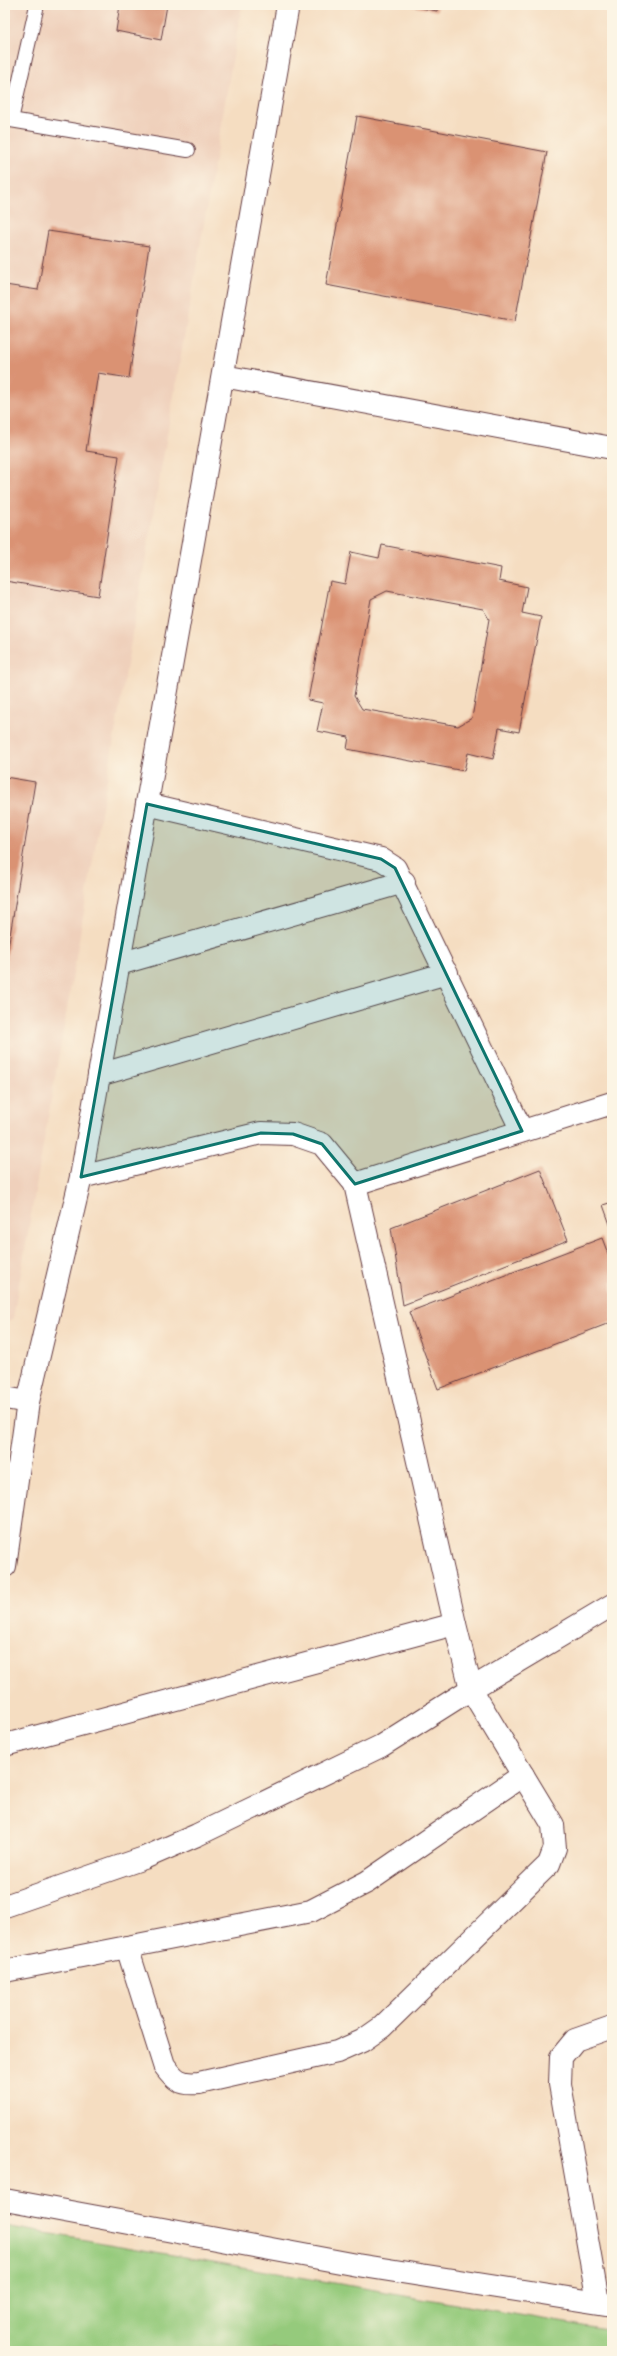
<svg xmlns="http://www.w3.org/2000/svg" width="617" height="2356" viewBox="0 0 617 2356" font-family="Kalam,sans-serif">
<rect width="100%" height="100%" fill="#fcf5e5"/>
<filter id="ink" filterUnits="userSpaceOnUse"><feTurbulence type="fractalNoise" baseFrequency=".025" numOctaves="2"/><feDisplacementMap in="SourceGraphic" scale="8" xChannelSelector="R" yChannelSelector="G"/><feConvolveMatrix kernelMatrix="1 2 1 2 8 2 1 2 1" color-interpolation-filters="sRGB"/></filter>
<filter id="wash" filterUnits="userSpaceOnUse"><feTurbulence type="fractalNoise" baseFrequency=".012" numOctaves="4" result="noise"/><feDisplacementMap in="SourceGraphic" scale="16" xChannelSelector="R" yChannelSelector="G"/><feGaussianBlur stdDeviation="0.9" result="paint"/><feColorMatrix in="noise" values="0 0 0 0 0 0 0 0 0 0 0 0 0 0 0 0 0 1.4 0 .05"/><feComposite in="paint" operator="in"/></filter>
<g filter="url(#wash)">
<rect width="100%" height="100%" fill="#f5ddc1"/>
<polygon fill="#efd0bb" points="5,5 242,5 13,1318 5,1324"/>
<polygon fill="#95ca7c" stroke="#707454" points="5,2226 612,2331 612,2351 5,2351"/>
<g id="blocks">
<g fill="#da9273" fill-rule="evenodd">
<polygon points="120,5 167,5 161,40 116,31"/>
<polygon points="406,5 438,5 437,11"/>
<polygon points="357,116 547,152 515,321 326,285"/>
<polygon points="48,231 149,246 129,378 98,373 86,451 119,456 98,596 5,581 5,285 38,290"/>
<path d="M382,545l119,23 -2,13 28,6 -5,26 19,4 -22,115 -20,-4 -6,31 -25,-6 -4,18 -117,-22 2,-12 -32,-6 6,-28 -15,-3 22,-119 15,3 6,-32 28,6zM387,591l96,18 6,10 -17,99 -14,8 -96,-17 -8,-13 17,-97z"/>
<polygon points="5,777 35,782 6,960 5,960"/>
<polygon points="540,1169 568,1240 403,1305 391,1228"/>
<polygon points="612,1202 612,1230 603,1205"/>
<polygon points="602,1238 612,1264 612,1322 438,1389 409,1312"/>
</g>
</g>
</g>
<g filter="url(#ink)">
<use href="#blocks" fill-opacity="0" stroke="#643c42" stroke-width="1"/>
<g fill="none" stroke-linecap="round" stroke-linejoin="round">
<g stroke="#643c42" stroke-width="16">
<g id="lane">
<polyline points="5,119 188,150"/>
<polyline points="11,120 37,5"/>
</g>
</g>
<g stroke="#643c42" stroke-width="24">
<g id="street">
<polyline points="223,376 612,448"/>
<polyline points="147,804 381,859 395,868 522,1131"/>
<polyline points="119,964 404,882"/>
<polyline points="99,1075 447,973"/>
<polyline points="81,1177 261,1133 293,1134 322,1144 355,1184 612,1103"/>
<polyline points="5,1398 28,1402"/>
<polyline points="5,1566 28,1402 81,1177 288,5"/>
<polyline points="5,1745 455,1624"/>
<polyline points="5,1906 144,1858 197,1835 381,1746 471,1689 612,1605"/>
<path d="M127,1947l37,118c11,15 16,20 35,18l138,-31 25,-11 20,-14 167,-163 6,-16 -2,-23 -82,-136 -16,-65 -100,-440"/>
<polyline points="5,1971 311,1911 367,1882 523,1775"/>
<polyline points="5,2200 357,2265 612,2305"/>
<polyline points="598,2302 560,2084 561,2057 575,2040 612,2027"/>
</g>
</g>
<use href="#lane" stroke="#fff" stroke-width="14"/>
<use href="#street" stroke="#fff" stroke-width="22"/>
</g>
</g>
<path fill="#0f766e" fill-opacity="0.2" stroke="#0f766e" stroke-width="3" stroke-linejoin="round" d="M147,804l234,55 14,9 127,263 -167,53 -33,-40 -29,-10 -32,-1 -180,44z"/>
<rect width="617" height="2356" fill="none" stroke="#fcf5e5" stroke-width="20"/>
</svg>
